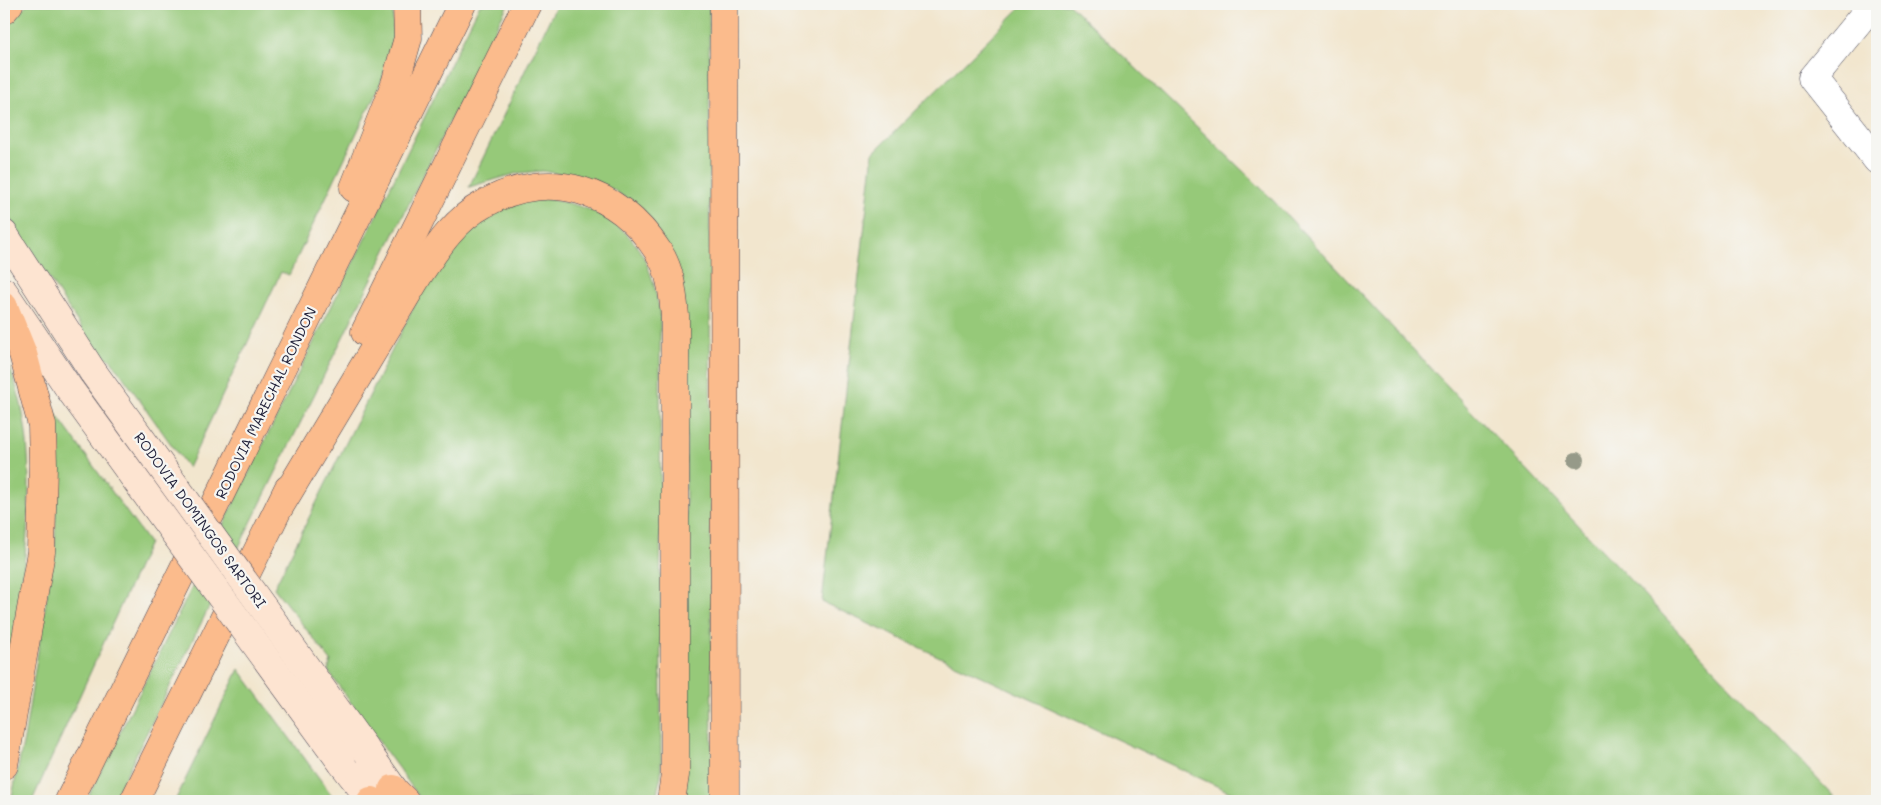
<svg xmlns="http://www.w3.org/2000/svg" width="1881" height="805" viewBox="0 0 1881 805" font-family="Mali,sans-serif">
<rect width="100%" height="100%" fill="#f6f6f2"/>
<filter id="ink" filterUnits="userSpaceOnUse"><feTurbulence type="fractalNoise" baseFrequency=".02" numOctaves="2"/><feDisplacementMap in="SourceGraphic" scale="10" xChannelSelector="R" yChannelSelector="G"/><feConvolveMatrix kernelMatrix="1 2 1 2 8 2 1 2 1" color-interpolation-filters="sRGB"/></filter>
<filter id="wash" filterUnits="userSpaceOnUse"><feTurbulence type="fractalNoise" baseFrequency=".0096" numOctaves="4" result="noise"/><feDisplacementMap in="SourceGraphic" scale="20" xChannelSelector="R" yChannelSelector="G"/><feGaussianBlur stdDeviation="1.12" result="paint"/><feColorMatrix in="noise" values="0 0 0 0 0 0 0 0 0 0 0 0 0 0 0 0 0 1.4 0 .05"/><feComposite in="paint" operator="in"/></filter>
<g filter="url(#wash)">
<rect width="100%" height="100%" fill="#f2e6ce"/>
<g fill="#96c979" stroke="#5c765a">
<polygon points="27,4 393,4 393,40 382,80 289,275 281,272 188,468 111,360 98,353 4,210 4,31"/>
<polygon points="480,4 508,4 113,801 86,801 347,275"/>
<polygon points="557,4 709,4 712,801 684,801 687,326 636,206 614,190 592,180 543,171 518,173 469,187"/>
<polygon points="1024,4 1069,4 1266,193 1838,801 1249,801 822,602 873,153"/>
<path d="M541,198c51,7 92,24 110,77 4,12 6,25 9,37l1,464 -6,25h-233l-94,-130 3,-10 -57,-73 145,-292 26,-42 46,-45z"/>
<path d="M4,356c47,91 16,243 0,341z"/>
<polygon points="53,410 149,543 32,801 11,801 24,739 55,545 57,452 49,415"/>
<polygon points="239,669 336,801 175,801"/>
</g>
</g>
<g filter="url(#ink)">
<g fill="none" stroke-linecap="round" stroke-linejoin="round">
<g stroke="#413f51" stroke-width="29">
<polyline id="street" points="1873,4 1812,78 1877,160"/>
</g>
<g stroke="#413f51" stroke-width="29">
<g id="secondary">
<polyline points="4,234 93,372"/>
<polyline points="4,292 68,387"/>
<polyline points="368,753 402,801"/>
<polyline points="342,763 372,801"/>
</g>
</g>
<g stroke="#413f51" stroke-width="29">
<g id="highway">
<polyline points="724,4 725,801"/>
<polyline points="4,10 9,4"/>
<polyline points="354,188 395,84 408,38 407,4"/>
<polyline points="4,307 23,354 42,425 43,465 41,552 4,765"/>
<polyline points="365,332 527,4"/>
<path d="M280,506l138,-230c18,-27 36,-56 66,-72 65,-37 134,-15 174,47 13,19 15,43 17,65v459l-4,26"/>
<polyline points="393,789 405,801"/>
<polyline points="69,801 462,4"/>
<polyline points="134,801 288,489"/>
<polyline points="371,801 372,801"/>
</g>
</g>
<use href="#street" stroke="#fff" stroke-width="28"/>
<use href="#secondary" stroke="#fde4d1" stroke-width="28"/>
<use href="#highway" stroke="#fbbb8c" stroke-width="28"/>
<g stroke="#413f51" stroke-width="29" stroke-linecap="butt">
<g id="secondary-bridge">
<polyline points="93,372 368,753"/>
<polyline points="68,387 342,763"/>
</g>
</g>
<use href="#secondary-bridge" stroke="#fde4d1" stroke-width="28"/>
</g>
<circle fill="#969a89" cx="1576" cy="460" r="8"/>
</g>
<g text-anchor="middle" stroke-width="4.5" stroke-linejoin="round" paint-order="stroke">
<g font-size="14" fill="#22223b" stroke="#f6f6f2">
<text transform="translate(266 403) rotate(-64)" y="5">RODOVIA MARECHAL RONDON</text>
<text transform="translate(200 520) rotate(54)" y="5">RODOVIA DOMINGOS SARTORI</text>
</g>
</g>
<rect width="1881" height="805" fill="none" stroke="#f6f6f2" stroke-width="20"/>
</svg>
